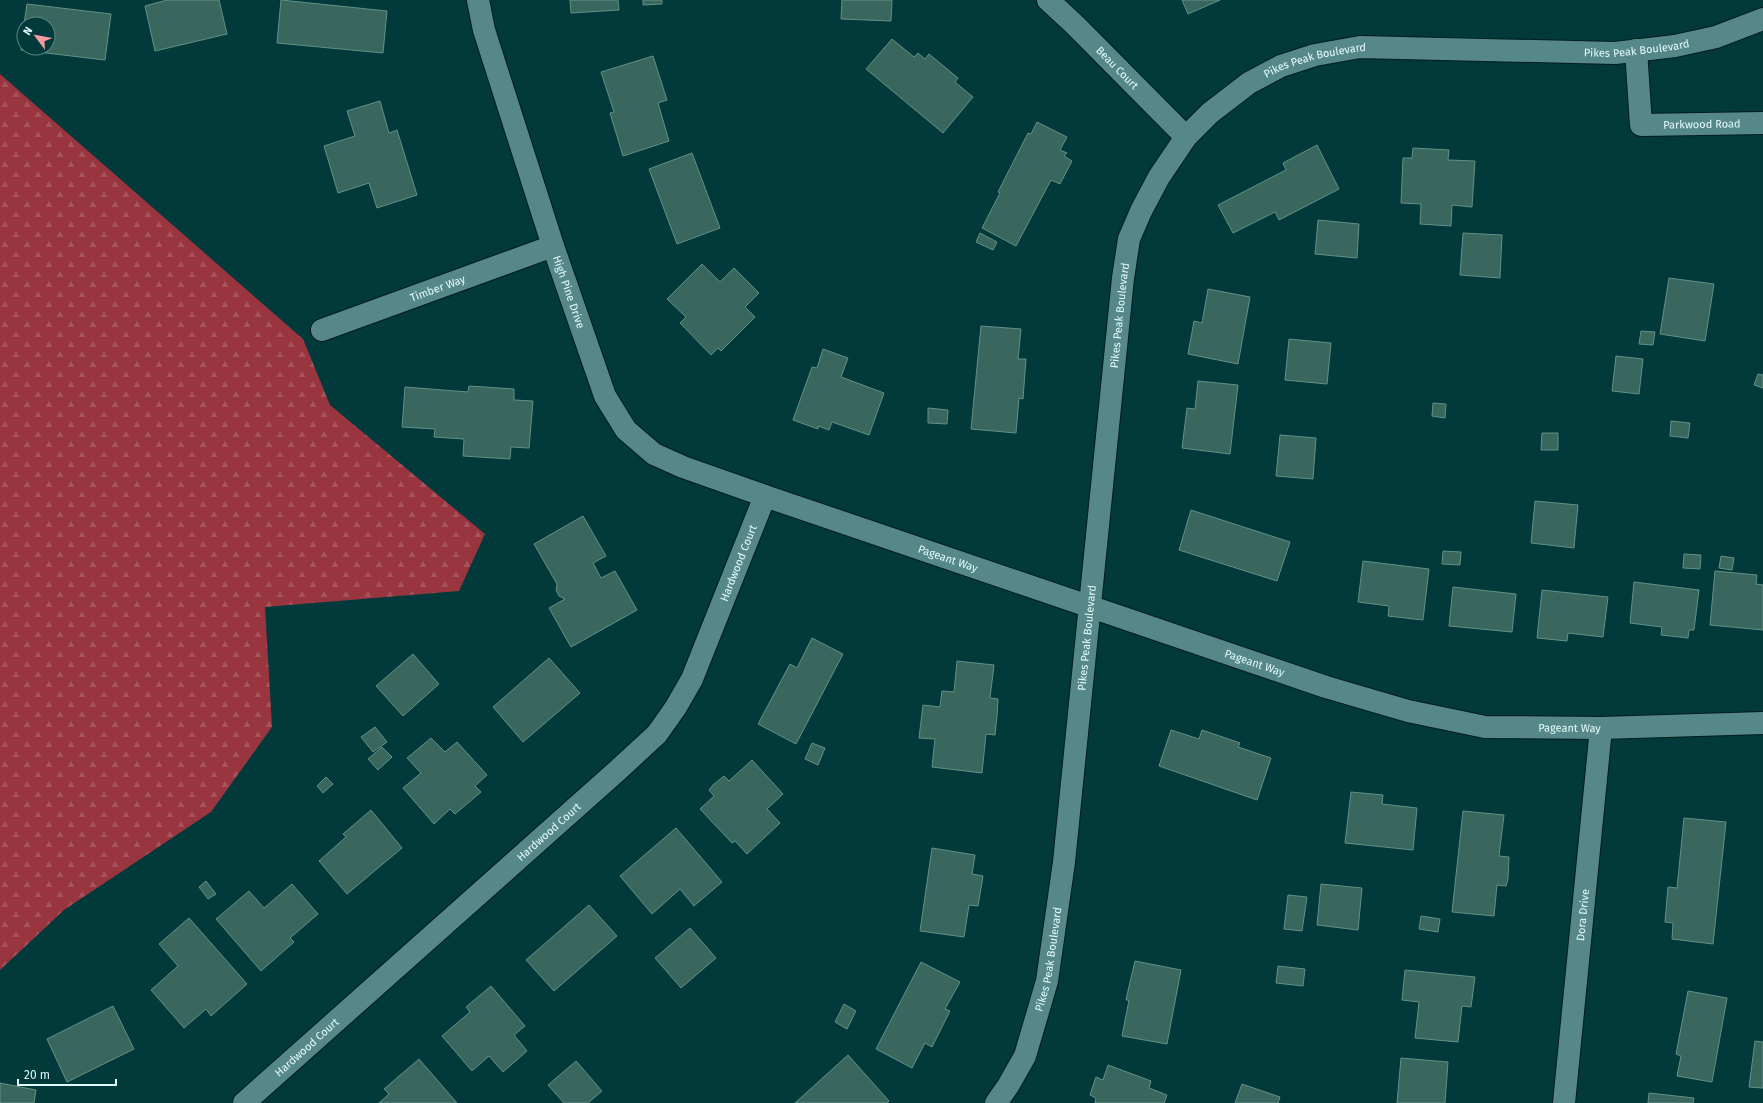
<svg xmlns="http://www.w3.org/2000/svg" width="1763" height="1103" viewBox="0 0 1763 1103" font-family="'Fira Sans',sans-serif">
<defs>
<pattern id="forest-firs" width="22" height="20" patternUnits="userSpaceOnUse"><rect width="22" height="20" fill="#99353f"/><path d="M5 1l3.5 6h-7zM16 11l3.5 6h-7z" fill="#a7535c"/></pattern>
</defs>
<rect width="100%" height="100%" fill="#02393b"/>
<polygon fill="url(#forest-firs)" points="0,74 303,339 330,405 485,534 459,591 265,607 272,727 211,812 64,910 0,970"/>
<g fill="#3a675d" stroke="#639186">
<polygon points="167,0 219,0 227,34 155,51 145,6"/>
<polygon points="281,0 387,11 383,53 277,43"/>
<polygon points="570,0 618,0 619,10 571,13"/>
<polygon points="643,0 662,0 662,4 643,5"/>
<polygon points="842,0 892,0 891,21 841,19"/>
<polygon points="1182,0 1220,0 1188,14"/>
<polygon points="27,4 111,14 105,60 21,50 24,28 24,48 48,48 48,24 24,24"/>
<polygon points="892,39 914,57 918,53 925,59 929,54 958,78 955,82 973,97 943,133 866,69"/>
<polygon points="653,56 667,100 658,103 669,141 623,156 610,113 614,112 601,72"/>
<polygon points="380,101 389,133 397,130 417,195 377,208 369,183 338,193 324,146 355,136 347,111"/>
<polygon points="1037,122 1067,137 1060,150 1067,153 1064,156 1072,161 1060,184 1051,180 1016,246 982,228 1000,193 998,192 1028,133 1031,134"/>
<polygon points="1317,145 1339,189 1279,220 1275,212 1233,233 1218,205 1286,170 1283,163"/>
<polygon points="1413,148 1449,150 1448,160 1475,161 1472,207 1452,205 1451,226 1420,224 1421,204 1401,203 1403,158 1412,158"/>
<polygon points="692,153 720,228 677,244 649,169"/>
<polygon points="1318,220 1359,224 1357,258 1315,254"/>
<polygon points="980,233 997,242 993,250 976,242"/>
<polygon points="1463,233 1502,235 1500,278 1460,275"/>
<polygon points="702,264 720,282 734,268 759,293 745,307 755,317 721,351 718,348 711,355 680,323 686,317 667,299"/>
<polygon points="1669,278 1714,284 1705,341 1660,334"/>
<polygon points="1208,289 1250,297 1238,364 1188,354 1194,321 1202,323"/>
<polygon points="981,326 1021,329 1018,359 1026,359 1023,399 1019,398 1016,433 971,429"/>
<polygon points="1641,331 1655,332 1653,345 1639,344"/>
<polygon points="1289,339 1331,343 1327,384 1285,380"/>
<polygon points="823,349 848,358 841,377 884,393 869,435 832,422 829,430 818,426 818,429 793,420 812,367 817,368"/>
<polygon points="1616,356 1643,359 1639,394 1612,391"/>
<polygon points="1758,374 1763,375 1763,388 1754,385"/>
<polygon points="1198,381 1238,385 1230,454 1182,448 1187,408 1195,409"/>
<polygon points="469,386 514,389 514,400 533,401 529,448 511,447 510,459 463,456 464,439 434,437 435,429 402,427 405,387 468,392"/>
<polygon points="1433,403 1446,404 1445,418 1432,416"/>
<polygon points="928,408 948,410 947,424 928,423"/>
<polygon points="1671,421 1690,423 1688,438 1670,436"/>
<polygon points="1542,433 1558,433 1558,450 1541,450"/>
<polygon points="1280,435 1316,438 1313,479 1276,476"/>
<polygon points="1535,501 1578,505 1574,548 1531,543"/>
<polygon points="1191,510 1290,542 1277,581 1179,550"/>
<polygon points="583,516 606,556 593,563 601,578 615,571 637,610 571,647 549,608 565,599 559,596 556,590 557,584 534,544"/>
<polygon points="1443,551 1461,552 1460,565 1442,564"/>
<polygon points="1684,554 1701,555 1700,569 1683,568"/>
<polygon points="1721,556 1734,558 1732,570 1719,568"/>
<polygon points="1363,561 1429,569 1423,620 1388,616 1389,606 1358,602"/>
<polygon points="1715,571 1757,575 1756,584 1763,585 1763,630 1710,625"/>
<polygon points="1634,582 1699,590 1694,630 1689,630 1688,638 1661,635 1662,627 1630,623"/>
<polygon points="1453,587 1516,594 1512,632 1449,626"/>
<polygon points="1542,590 1608,597 1603,637 1568,633 1567,641 1537,638"/>
<polygon points="812,638 843,654 796,744 758,724 790,664 797,668"/>
<polygon points="413,654 439,684 403,716 376,686"/>
<polygon points="549,658 580,693 523,742 493,707"/>
<polygon points="957,661 994,665 990,698 998,699 997,716 995,735 986,734 982,773 932,767 935,739 919,738 923,705 940,707 942,691 954,692"/>
<polygon points="375,727 387,742 373,752 361,737"/>
<polygon points="1171,730 1199,739 1202,730 1240,743 1238,747 1271,758 1257,800 1159,766"/>
<polygon points="431,738 445,752 457,742 487,775 475,786 481,792 455,814 450,809 434,824 403,788 421,773 407,758"/>
<polygon points="812,743 825,748 818,765 805,759"/>
<polygon points="382,747 392,757 378,770 368,759"/>
<polygon points="752,760 783,794 767,809 780,823 747,854 735,841 732,843 700,809 714,796 709,790 713,785 724,776 729,781"/>
<polygon points="326,777 333,784 323,793 317,786"/>
<polygon points="1351,792 1383,795 1382,804 1417,808 1413,850 1345,843"/>
<polygon points="371,810 402,848 347,894 319,861 346,837 343,834"/>
<polygon points="1463,811 1504,815 1499,856 1509,857 1508,879 1506,886 1497,885 1494,916 1452,912"/>
<polygon points="1684,818 1726,822 1713,944 1672,939 1673,923 1665,922 1668,887 1677,888"/>
<polygon points="676,828 722,882 694,906 680,889 652,914 620,876"/>
<polygon points="932,848 975,855 972,874 983,876 978,906 969,905 964,937 920,931"/>
<polygon points="206,881 216,894 208,899 199,887"/>
<polygon points="292,884 318,914 290,938 294,942 261,971 216,919 249,891 264,908"/>
<polygon points="1321,884 1362,888 1358,930 1317,925"/>
<polygon points="1288,895 1307,897 1302,931 1284,929"/>
<polygon points="589,905 617,936 554,991 526,960"/>
<polygon points="1421,916 1440,919 1438,932 1419,929"/>
<polygon points="189,918 247,984 211,1016 206,1009 184,1028 151,990 178,966 159,944"/>
<polygon points="690,928 716,958 681,988 655,958"/>
<polygon points="1135,961 1181,970 1167,1044 1122,1036 1129,1000 1126,1000 1127,995"/>
<polygon points="921,962 960,982 945,1009 950,1011 932,1047 925,1043 912,1068 876,1049"/>
<polygon points="1278,966 1305,969 1303,986 1276,983"/>
<polygon points="1405,970 1475,977 1471,1007 1462,1006 1458,1042 1415,1038 1419,1002 1402,1000"/>
<polygon points="491,986 525,1026 514,1035 527,1051 503,1072 489,1056 472,1071 442,1036 470,1012 466,1007"/>
<polygon points="1688,991 1727,998 1712,1082 1677,1076 1681,1056 1676,1054"/>
<polygon points="844,1004 856,1011 847,1029 835,1022"/>
<polygon points="113,1006 134,1049 67,1082 47,1039"/>
<polygon points="1755,1041 1763,1042 1763,1088 1749,1087"/>
<polygon points="848,1055 889,1101 887,1103 795,1103"/>
<polygon points="1401,1058 1448,1062 1445,1103 1397,1103"/>
<polygon points="419,1059 457,1103 379,1103 389,1094 384,1089"/>
<polygon points="576,1061 602,1091 588,1103 564,1103 548,1085"/>
<polygon points="1108,1065 1151,1081 1149,1088 1167,1095 1164,1103 1095,1103 1096,1098 1090,1095 1096,1077 1103,1080"/>
<polygon points="0,1083 36,1090 34,1103 0,1103"/>
<polygon points="1242,1084 1280,1097 1278,1103 1235,1103"/>
<polygon points="1649,1093 1694,1098 1693,1103 1648,1103"/>
</g>
<g fill="none" stroke-linecap="round" stroke-linejoin="round">
<g stroke="#041d1e" stroke-width="24">
<g id="minor">
<path id="s1" d="M478,0l6,30 69,216 52,150 21,34 28,24 29,13 82,29 561,191 82,24 77,16 116,1 162,-5"/>
<path id="s2" d="M1048,0l27,25 111,112"/>
<path id="s3" d="M1636,50l5,75 122,-2"/>
<path id="s4" d="M322,330l231,-84"/>
<path id="s5" d="M244,1103l374,-333 39,-36 19,-27 16,-28 73,-183"/>
<path id="s6" d="M996,1103l12,-17 17,-30 22,-75 17,-119 59,-584 6,-39 12,-28 18,-34 27,-40 24,-24 39,-30 32,-17 34,-11 45,-8 255,6 60,-7 41,-9 47,-18"/>
<path id="s7" d="M1564,1103l37,-375"/>
</g>
</g>
<use href="#minor" stroke="#578889" stroke-width="22"/>
</g>
<g text-anchor="middle" stroke-width="3" stroke-linejoin="round" paint-order="stroke">
<g font-size="11" fill="#e1fafa" stroke="#02393b">
<text dy="4" stroke="none"><textPath href="#s6" startOffset="1475">Pikes Peak Boulevard</textPath></text>
<text dy="4" stroke="none"><textPath href="#s6" startOffset="1151">Pikes Peak Boulevard</textPath></text>
<text dy="4" stroke="none"><textPath href="#s2" startOffset="97">Beau Court</textPath></text>
<text dy="4" stroke="none"><textPath href="#s3" startOffset="136">Parkwood Road</textPath></text>
<text dy="4" stroke="none"><textPath href="#s4" startOffset="123">Timber Way</textPath></text>
<text dy="4" stroke="none"><textPath href="#s1" startOffset="306">High Pine Drive</textPath></text>
<text dy="4" stroke="none"><textPath href="#s6" startOffset="803">Pikes Peak Boulevard</textPath></text>
<text dy="4" stroke="none"><textPath href="#s1" startOffset="805">Pageant Way</textPath></text>
<text dy="4" stroke="none"><textPath href="#s5" startOffset="744">Hardwood Court</textPath></text>
<text dy="4" stroke="none"><textPath href="#s6" startOffset="479">Pikes Peak Boulevard</textPath></text>
<text dy="4" stroke="none"><textPath href="#s1" startOffset="1129">Pageant Way</textPath></text>
<text dy="4" stroke="none"><textPath href="#s1" startOffset="1453">Pageant Way</textPath></text>
<text dy="4" stroke="none"><textPath href="#s5" startOffset="408">Hardwood Court</textPath></text>
<text dy="4" stroke="none"><textPath href="#s7" startOffset="189">Dora Drive</textPath></text>
<text dy="4" stroke="none"><textPath href="#s6" startOffset="155">Pikes Peak Boulevard</textPath></text>
<text dy="4" stroke="none"><textPath href="#s5" startOffset="84">Hardwood Court</textPath></text>
</g>
</g>
<g transform="translate(36 36) rotate(302)"><circle r="19" fill="#02393b" stroke="#5b8687"/>
<path d="M0-3L7 15L0 10L-7 15Z" fill="#f59b9d"/>
<text y="-6" font-size="11" font-weight="bold" text-anchor="middle" fill="#e1fafa">N</text>
</g>
<path d="M18 1079v6h98v-6" fill="none" stroke="#e1fafa" stroke-width="2"/>
<text x="24" y="1079" font-size="12" fill="#e1fafa" stroke="#02393b" stroke-width="3" paint-order="stroke">20 m</text>
</svg>
